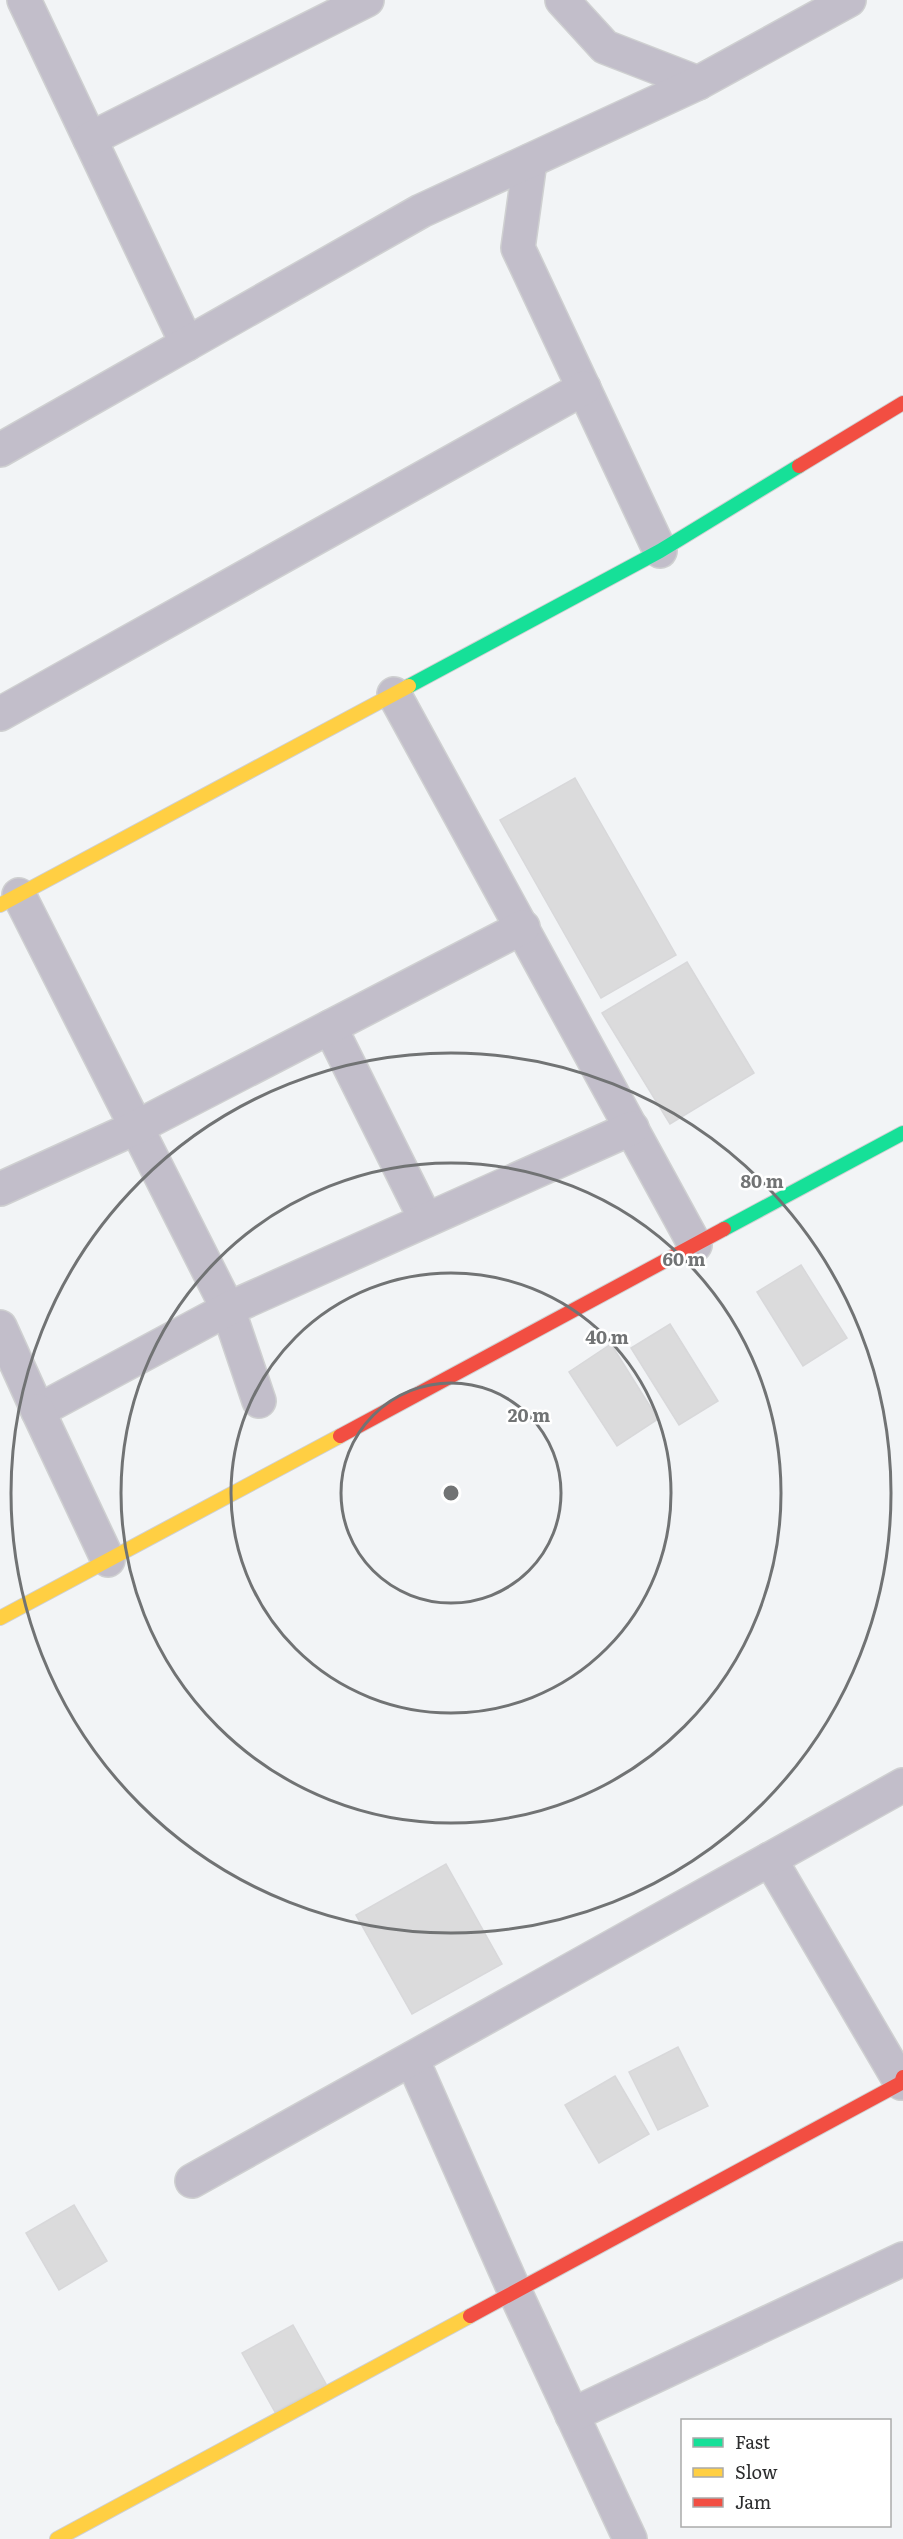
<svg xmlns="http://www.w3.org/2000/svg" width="903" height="2539" viewBox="0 0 903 2539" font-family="Literata,serif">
<rect width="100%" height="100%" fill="#f2f4f6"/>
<g fill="#dbdbdc" stroke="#d8d8da" stroke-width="1.5">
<polygon points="575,778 676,955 601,998 500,820"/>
<polygon points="687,962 754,1073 670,1124 602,1013"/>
<polygon points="801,1265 847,1338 803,1366 757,1292"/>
<polygon points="670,1324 718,1401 679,1425 631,1348"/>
<polygon points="611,1344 658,1419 617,1446 569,1372"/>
<polygon points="446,1864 502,1964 412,2014 356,1915"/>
<polygon points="678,2047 708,2106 658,2130 629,2072"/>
<polygon points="615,2076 649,2134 599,2163 565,2105"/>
<polygon points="74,2205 107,2261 59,2290 26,2233"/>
<polygon points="293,2325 326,2384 275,2412 242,2353"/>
</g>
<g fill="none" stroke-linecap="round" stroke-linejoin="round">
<g stroke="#cfd0d1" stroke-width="36">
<g id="street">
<polyline points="24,0 187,344"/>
<polyline points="562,0 605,47 698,83"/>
<polyline points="90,139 367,0"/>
<polyline points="530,161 518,248 660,551"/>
<polyline points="0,450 421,211 698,83 849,0"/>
<polyline points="394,694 695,1245"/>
<polyline points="0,714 584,388"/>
<polyline points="19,895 228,1309 259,1401"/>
<polyline points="330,1027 426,1220"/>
<polyline points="0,1189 137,1127 523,927"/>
<polyline points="0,1327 38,1411 228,1309 632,1128"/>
<polyline points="38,1411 108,1560"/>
<polyline points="770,1859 901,2083"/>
<polyline points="412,2059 515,2292 630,2539"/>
<polyline points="192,2181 903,1785"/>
<polyline points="572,2415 903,2259"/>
</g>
</g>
<g stroke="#cfd0d1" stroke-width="16">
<g id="fast">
<polyline points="409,686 660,551 799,466"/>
<polyline points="724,1229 903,1133"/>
</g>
</g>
<g stroke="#cfd0d1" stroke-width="16">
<g id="slow">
<polyline points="0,905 409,686"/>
<polyline points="0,1618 340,1436"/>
<polyline points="57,2539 470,2316"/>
</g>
</g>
<g stroke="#cfd0d1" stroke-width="16">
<g id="jam">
<polyline points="799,466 903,403"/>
<polyline points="340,1436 724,1229"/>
<polyline points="470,2316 901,2083 903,2077"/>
</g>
</g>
<use href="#street" stroke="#c2beca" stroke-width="33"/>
<use href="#fast" stroke="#16e098" stroke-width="14"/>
<use href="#slow" stroke="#ffcf43" stroke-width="14"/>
<use href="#jam" stroke="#f24e42" stroke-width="14"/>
</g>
<g fill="none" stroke="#717374" stroke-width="3">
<circle cx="451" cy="1493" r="110"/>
<circle cx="451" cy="1493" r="220"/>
<circle cx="451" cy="1493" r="330"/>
<circle cx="451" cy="1493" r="440"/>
</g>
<circle cx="451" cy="1493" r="9" fill="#717374" stroke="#fff" stroke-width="3"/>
<g font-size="18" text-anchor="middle" font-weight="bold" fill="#717374" stroke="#fff" stroke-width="5" stroke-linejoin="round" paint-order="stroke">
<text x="762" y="1188">80 m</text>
<text x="684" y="1266">60 m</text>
<text x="607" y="1344">40 m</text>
<text x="529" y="1422">20 m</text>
</g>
<rect x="681" y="2419" width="210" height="108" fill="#ffffff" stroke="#ababab" stroke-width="1.5"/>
<rect x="693" y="2438" width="30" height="9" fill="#16e098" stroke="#ababab" stroke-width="1.5"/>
<text x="735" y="2449" font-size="18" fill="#2c2d2e">Fast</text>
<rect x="693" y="2468" width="30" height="9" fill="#ffcf43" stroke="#ababab" stroke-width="1.5"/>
<text x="735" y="2479" font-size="18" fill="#2c2d2e">Slow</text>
<rect x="693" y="2498" width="30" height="9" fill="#f24e42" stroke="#ababab" stroke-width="1.5"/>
<text x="735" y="2509" font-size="18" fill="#2c2d2e">Jam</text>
</svg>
